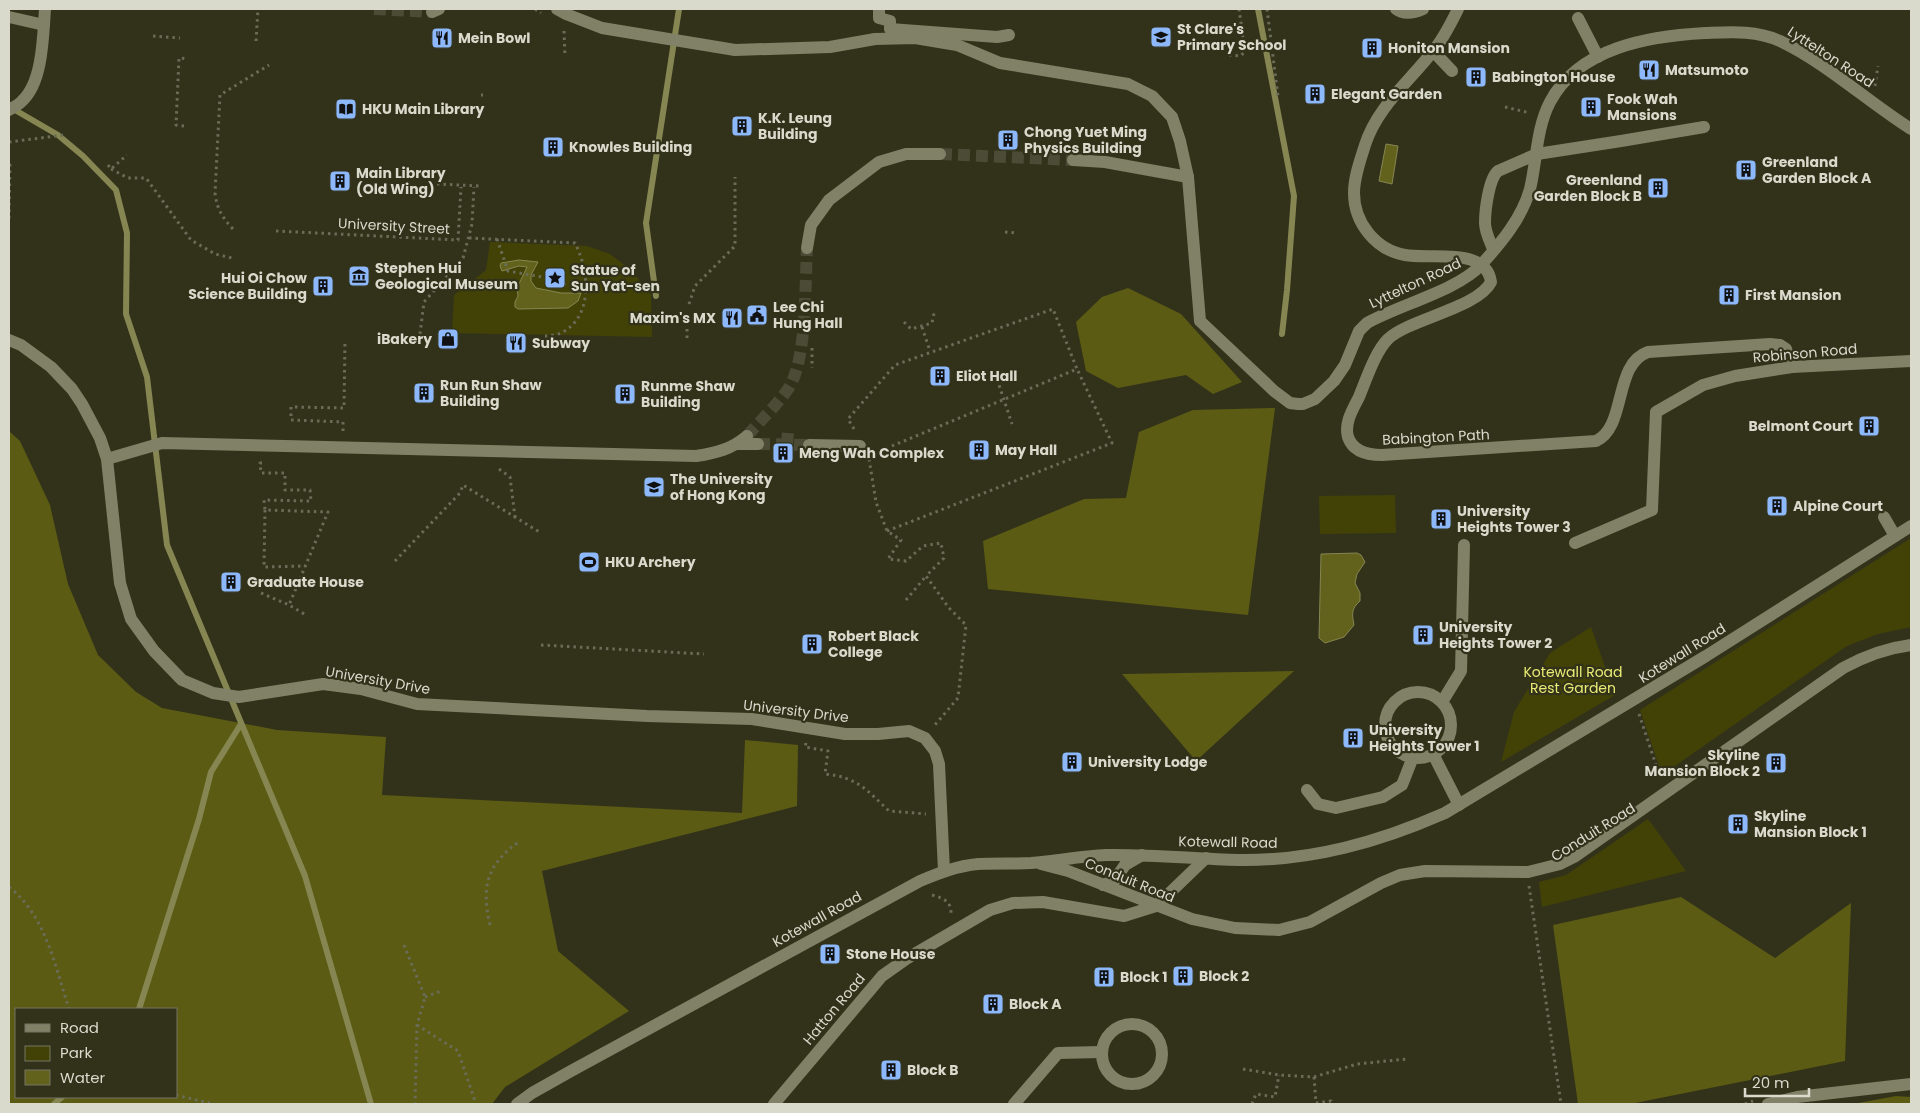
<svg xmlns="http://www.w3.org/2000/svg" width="1920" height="1113" viewBox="0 0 1920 1113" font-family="Poppins,sans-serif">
<rect width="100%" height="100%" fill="#32321b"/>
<g fill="#424207">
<polygon points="490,242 587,246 610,254 632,271 651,295 652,337 452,333 454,295 486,270"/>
<polygon points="1395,495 1396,533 1320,534 1319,496"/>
<polygon points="1911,538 1911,627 1878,634 1847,646 1662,775 1640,710"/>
<polygon points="1591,627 1615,695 1501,762 1514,712 1550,653"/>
<polygon points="1648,819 1686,871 1542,907 1539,882 1566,875"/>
</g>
<g fill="#5b5b14" fill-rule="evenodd">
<polygon points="1128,288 1181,314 1242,382 1213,394 1186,375 1118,388 1086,371 1076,322 1102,297"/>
<polygon points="1275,408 1248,615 988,589 983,541 1084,499 1126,498 1139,432 1193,410"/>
<path d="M9,431l11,10 30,64 18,79 30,71 38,37 26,16 115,22 109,7 -4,58 360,18 3,-73 53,5 -1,61 -255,65 16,80 71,60 -124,76 -13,17h-483zM16,1009h160v88h-160z"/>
<polygon points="1294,671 1196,761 1122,674"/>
<polygon points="1681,897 1775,958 1851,903 1845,1061 1630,1104 1578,1104 1553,925"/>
<polygon points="1896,1096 1911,1097 1911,1104 1853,1104"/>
</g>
<g fill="#62621d" stroke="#868652">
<polygon points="1386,144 1398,146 1392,184 1379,181"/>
<polygon points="519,260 538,262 531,275 531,281 536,288 561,293 581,293 578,301 568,308 518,309 515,307 515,302 518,296 517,288 527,267 519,266 502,271 500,266 501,263"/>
<path d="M1357,553l4,2 4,7 -8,12 -2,9 5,10v8c-9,8 -8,13 -6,24l-10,12 -19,6 -6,-5 2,-84z"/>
</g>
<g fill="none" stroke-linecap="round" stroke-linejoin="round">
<g stroke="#868652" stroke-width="6">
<polyline points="1258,9 1294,196 1287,290 1282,334"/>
<polyline points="15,110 58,135 83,156 116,190 127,233 126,314 147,377 167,545 305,876 371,1104"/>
<polyline points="656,296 646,223 679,9"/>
<polyline points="139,1009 199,819 211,772 241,724"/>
<polyline points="54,1104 62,1097"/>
</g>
<g stroke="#4b4b36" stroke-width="12" stroke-dasharray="12 6" stroke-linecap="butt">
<polyline points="374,9 432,12"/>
<polyline points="940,154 1073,160"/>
<path d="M747,436c12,-14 34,-35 43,-50 17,-30 15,-102 17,-138"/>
<polyline points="758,444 809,445"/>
<polyline points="787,445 788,431"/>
</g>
<g stroke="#6b6c58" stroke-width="3" stroke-dasharray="2.5 4" stroke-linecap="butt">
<polyline points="535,9 541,13"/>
<polyline points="1267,9 1278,96"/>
<polyline points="564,31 565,56"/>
<polyline points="153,36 180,38"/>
<polyline points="256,41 258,9"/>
<polyline points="1229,55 1240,56 1245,52 1239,9"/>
<polyline points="1875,86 1878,66"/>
<polyline points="481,95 483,95"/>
<polyline points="1505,107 1530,113"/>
<polyline points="480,109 482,109"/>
<polyline points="184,126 176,125 179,58 188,59"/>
<polyline points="9,142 64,135"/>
<polyline points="9,165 10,165 9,219"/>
<polyline points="108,165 111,169 127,155"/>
<polyline points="111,169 128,178 146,178 191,240 215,254 232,258"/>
<polyline points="437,184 480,186"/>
<path d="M233,229c-11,-12 -16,-20 -18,-36l5,-98 49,-30"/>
<polyline points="276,231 458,240 461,187"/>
<polyline points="1005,232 1016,233"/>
<path d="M469,238l106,5c14,27 19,74 -14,90 -5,2 -11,3 -16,3"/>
<polyline points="497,239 508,271 542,277 557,283 586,286"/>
<polyline points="689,304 695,286 735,246 735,177"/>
<polyline points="904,322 911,329 932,323 934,313"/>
<polyline points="922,327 930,351"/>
<polyline points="687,329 687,339"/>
<polyline points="420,334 424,302 463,258 472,224 474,187"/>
<polyline points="812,348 812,368"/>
<polyline points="995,373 1012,424"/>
<polyline points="854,429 848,419 895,365 1053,309 1077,369 875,453"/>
<polyline points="343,431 343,422 291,420 291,407 344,408 345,340"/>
<polyline points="869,459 876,502 887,531 901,540 888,559 906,561 923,546 941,543 944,558 926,576 949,608 966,625 958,698 934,726"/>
<polyline points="262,463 260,463 261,473 285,473 285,490 310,490 311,501 264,500 265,510 328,512 289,605 306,615"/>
<polyline points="499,469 510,477 515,517"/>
<polyline points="265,510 264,567 305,566"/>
<polyline points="887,531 1112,443 1077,369"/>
<polyline points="395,561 460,493 463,485 541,533"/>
<polyline points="261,593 289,605"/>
<polyline points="906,600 926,576"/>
<polyline points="541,645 704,654"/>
<polyline points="1639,714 1660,777"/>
<path d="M806,743l-1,4 23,4 -3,23c32,3 42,16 64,37l37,3"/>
<polyline points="1529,886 1561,1104"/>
<path d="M9,887c37,29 46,79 60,122"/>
<path d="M932,895c11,3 19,6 19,18"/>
<path d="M490,925c-9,-39 -3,-61 30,-84"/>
<polyline points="404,945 425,997 417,1025 415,1104"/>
<polyline points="425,997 441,991"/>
<polyline points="417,1025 458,1051 476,1104"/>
<polyline points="1243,1069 1279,1075 1314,1077 1357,1064 1407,1059"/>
<polyline points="1314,1077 1316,1103 1331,1101 1332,1104"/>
<polyline points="176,1095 213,1104"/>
<polyline points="1252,1104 1256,1094 1275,1097 1279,1075"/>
<polyline points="1745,1104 1753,1101"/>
</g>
<g stroke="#808167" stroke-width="12">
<path d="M557,9l9,5 36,14 133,22 95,-3 45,-8 40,-1 42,7 43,18 128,21 24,12 20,21 8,24 8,36 12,144 74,70 16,12 8,1h5l12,-5 19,-18 11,-16 14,-34 8,-8c32,-18 91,-33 114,-58 20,-22 41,-47 49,-76 7,-29 6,-60 20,-87 29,-55 100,-66 155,-69 26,-1 51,-3 75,8 45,21 88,61 131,88"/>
<polyline points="879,9 879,18 890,21 890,29 997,37 1009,35"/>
<path d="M1396,9c8,6 18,4 27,0"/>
<path d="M1458,9c-7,14 -14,29 -25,42 -24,31 -56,56 -68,94 -5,16 -11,32 -11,48 0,30 22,57 51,62 25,5 81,-9 86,27 -13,26 -82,37 -103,57 -13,13 -22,41 -29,58 -6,12 -15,26 -11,40 5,15 20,18 34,18l214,-14c31,-14 17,-77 52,-89l122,-8 10,1 6,4 6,18"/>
<polyline points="432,12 439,9"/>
<polyline points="9,17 44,25"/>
<polyline points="1578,18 1598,57"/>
<polyline points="1433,51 1452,71"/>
<path d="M9,110c4,-3 10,-5 13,-9 21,-19 21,-65 23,-92"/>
<polyline points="1073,160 1105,162 1188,177"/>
<polyline points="807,248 811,225 829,200 879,162 906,154 940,154"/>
<path d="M1493,249c-3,-8 -8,-17 -8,-26 0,-13 4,-45 13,-52l39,-17 84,-13 83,-14"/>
<polyline points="9,340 21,345 51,367 72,389 82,404 100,438 107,459 120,583 131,619 154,651 182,680 213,693 239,697 323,684 361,689 417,704 647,716 752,719 845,734 878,734 909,731 925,738 935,751 939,764 944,871"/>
<polyline points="738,444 758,444"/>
<polyline points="809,445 860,446"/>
<path d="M107,459l55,-16 534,13c20,-3 36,-7 51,-20"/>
<polyline points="1884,517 1895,536"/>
<polyline points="1575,543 1652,510 1656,412 1703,385 1735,376 1792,367 1911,361"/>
<circle cx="1418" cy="725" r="33"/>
<polyline points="1442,702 1461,671 1464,545"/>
<polyline points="1433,754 1459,805"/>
<polyline points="1307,790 1318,804 1336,808 1383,797 1402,785 1413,757"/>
<path d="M1041,864l27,7 124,48 43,9 44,2 31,-8 71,-39 19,-8 25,-4 103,1 32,-8 14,-7 269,-189c22,-12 44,-20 68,-23"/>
<polyline points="1103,885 1114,881 1125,865 1142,855"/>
<circle cx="1132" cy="1054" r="30"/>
<path d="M517,1104l15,-11 39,-22 349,-190c19,-8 37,-15 58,-17 18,-1 35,0 53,-1 25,-2 50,-7 75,-8 45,-1 89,4 133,5 73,1 140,-18 206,-47l261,-157 205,-130"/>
<polyline points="774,1104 882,976 906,959 990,910 1013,903 1043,902 1124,916 1156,906 1206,858"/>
<polyline points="1014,1104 1058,1053 1101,1052"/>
<polyline points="1768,1104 1797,1097 1911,1084"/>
</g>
</g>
<defs>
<g id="school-square" transform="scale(1.125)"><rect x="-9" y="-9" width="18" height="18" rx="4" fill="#8db9fc" stroke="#32321b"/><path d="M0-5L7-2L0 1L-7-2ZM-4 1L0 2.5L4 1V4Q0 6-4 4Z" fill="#111"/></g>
<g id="restaurant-square" transform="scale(1.125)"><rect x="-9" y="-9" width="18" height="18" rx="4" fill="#8db9fc" stroke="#32321b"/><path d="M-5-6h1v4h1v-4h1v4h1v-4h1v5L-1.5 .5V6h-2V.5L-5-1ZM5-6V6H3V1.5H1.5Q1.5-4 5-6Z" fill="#111"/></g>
<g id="building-square" transform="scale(1.125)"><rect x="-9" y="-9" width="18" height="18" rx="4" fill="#8db9fc" stroke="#32321b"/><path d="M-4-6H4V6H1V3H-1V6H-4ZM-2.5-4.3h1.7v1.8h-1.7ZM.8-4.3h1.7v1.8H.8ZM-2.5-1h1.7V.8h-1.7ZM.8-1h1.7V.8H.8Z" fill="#111"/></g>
<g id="library-square" transform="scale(1.125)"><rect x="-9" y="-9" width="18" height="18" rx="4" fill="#8db9fc" stroke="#32321b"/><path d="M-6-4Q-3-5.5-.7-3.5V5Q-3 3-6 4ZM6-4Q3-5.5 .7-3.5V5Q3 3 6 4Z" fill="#111"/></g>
<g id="museum-square" transform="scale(1.125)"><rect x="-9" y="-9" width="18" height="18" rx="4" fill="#8db9fc" stroke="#32321b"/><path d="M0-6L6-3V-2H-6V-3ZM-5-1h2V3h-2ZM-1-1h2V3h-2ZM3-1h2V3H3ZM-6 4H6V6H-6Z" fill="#111"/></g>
<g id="sight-square" transform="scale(1.125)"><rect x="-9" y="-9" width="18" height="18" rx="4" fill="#8db9fc" stroke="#32321b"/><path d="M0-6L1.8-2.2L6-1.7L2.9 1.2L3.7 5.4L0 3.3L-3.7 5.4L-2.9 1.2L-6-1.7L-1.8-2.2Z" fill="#111"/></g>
<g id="civic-square" transform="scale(1.125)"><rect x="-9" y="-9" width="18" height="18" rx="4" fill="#8db9fc" stroke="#32321b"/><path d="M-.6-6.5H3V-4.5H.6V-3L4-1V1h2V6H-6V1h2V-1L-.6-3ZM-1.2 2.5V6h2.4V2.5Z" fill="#111"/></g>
<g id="shop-square" transform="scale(1.125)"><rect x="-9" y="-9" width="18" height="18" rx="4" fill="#8db9fc" stroke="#32321b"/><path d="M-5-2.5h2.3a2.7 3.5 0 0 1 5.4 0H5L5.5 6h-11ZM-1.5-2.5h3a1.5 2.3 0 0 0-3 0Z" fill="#111"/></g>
<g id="university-square" transform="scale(1.125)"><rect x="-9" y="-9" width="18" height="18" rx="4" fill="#8db9fc" stroke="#32321b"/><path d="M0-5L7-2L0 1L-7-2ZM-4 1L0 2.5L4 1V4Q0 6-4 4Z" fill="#111"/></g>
<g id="stadium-square" transform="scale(1.125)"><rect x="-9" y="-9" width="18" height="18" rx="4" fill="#8db9fc" stroke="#32321b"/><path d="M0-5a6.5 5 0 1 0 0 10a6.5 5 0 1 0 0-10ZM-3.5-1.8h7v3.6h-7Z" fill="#111"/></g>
</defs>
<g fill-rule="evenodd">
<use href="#school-square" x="1161" y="37"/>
<use href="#restaurant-square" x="442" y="38"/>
<use href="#building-square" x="1372" y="48"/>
<use href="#restaurant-square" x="1649" y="70"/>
<use href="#building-square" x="1476" y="77"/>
<use href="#building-square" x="1315" y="94"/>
<use href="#building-square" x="1591" y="107"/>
<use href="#library-square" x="346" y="109"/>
<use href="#building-square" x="742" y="126"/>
<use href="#building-square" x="1008" y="140"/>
<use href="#building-square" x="553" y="147"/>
<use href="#building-square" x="1746" y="170"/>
<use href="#building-square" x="340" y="181"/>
<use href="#building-square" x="1658" y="188"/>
<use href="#museum-square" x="359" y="276"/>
<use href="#sight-square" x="555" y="278"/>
<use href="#building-square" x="323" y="286"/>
<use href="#building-square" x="1729" y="295"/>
<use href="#civic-square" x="757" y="315"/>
<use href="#restaurant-square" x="732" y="318"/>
<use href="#shop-square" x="448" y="339"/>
<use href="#restaurant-square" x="516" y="343"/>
<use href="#building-square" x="940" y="376"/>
<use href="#building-square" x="424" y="393"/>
<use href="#building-square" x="625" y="394"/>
<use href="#building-square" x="1869" y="426"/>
<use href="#building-square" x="979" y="450"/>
<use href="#building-square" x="783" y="453"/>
<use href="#university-square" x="654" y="487"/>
<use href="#building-square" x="1777" y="506"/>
<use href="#building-square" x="1441" y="519"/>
<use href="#stadium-square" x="589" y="562"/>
<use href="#building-square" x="231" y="582"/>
<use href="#building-square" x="1423" y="635"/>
<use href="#building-square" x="812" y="644"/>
<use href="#building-square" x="1353" y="738"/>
<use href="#building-square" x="1072" y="762"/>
<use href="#building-square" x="1776" y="763"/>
<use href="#building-square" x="1738" y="824"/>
<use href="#building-square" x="830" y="954"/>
<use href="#building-square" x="1183" y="976"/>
<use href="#building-square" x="1104" y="977"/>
<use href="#building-square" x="993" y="1004"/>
<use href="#building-square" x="891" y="1070"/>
</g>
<g text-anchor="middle" stroke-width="4.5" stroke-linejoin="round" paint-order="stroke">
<g font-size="14" font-weight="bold" fill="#d9dacc" stroke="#32321b" text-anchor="start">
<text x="1177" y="34">St Clare's<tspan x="1177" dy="16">Primary School</tspan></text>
<text x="458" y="43">Mein Bowl</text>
<text x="1388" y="53">Honiton Mansion</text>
<text x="1665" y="75">Matsumoto</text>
<text x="1492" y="82">Babington House</text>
<text x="1331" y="99">Elegant Garden</text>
<text x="1607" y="104">Fook Wah<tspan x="1607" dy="16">Mansions</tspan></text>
<text x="362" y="114">HKU Main Library</text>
<text x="758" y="123">K.K. Leung<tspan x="758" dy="16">Building</tspan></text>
<text x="1024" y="137">Chong Yuet Ming<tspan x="1024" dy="16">Physics Building</tspan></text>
<text x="569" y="152">Knowles Building</text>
<text x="1762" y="167">Greenland<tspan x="1762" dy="16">Garden Block A</tspan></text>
<text x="356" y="178">Main Library<tspan x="356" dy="16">(Old Wing)</tspan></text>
<text x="1642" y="185" text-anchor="end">Greenland<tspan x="1642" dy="16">Garden Block B</tspan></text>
<text x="375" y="273">Stephen Hui<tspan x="375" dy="16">Geological Museum</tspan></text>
<text x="571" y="275">Statue of<tspan x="571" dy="16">Sun Yat-sen</tspan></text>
<text x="307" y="283" text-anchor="end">Hui Oi Chow<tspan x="307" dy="16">Science Building</tspan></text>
<text x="1745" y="300">First Mansion</text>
<text x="773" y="312">Lee Chi<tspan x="773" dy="16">Hung Hall</tspan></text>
<text x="716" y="323" text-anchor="end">Maxim's MX</text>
<text x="432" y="344" text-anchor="end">iBakery</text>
<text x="532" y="348">Subway</text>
<text x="956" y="381">Eliot Hall</text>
<text x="440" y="390">Run Run Shaw<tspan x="440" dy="16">Building</tspan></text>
<text x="641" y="391">Runme Shaw<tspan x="641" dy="16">Building</tspan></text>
<text x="1853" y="431" text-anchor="end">Belmont Court</text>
<text x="995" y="455">May Hall</text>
<text x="799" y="458">Meng Wah Complex</text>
<text x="670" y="484">The University<tspan x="670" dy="16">of Hong Kong</tspan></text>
<text x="1793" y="511">Alpine Court</text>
<text x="1457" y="516">University<tspan x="1457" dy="16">Heights Tower 3</tspan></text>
<text x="605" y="567">HKU Archery</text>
<text x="247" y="587">Graduate House</text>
<text x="1439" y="632">University<tspan x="1439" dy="16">Heights Tower 2</tspan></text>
<text x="828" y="641">Robert Black<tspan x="828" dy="16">College</tspan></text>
<text x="1369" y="735">University<tspan x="1369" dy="16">Heights Tower 1</tspan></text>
<text x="1760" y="760" text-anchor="end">Skyline<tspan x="1760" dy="16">Mansion Block 2</tspan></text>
<text x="1088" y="767">University Lodge</text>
<text x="1754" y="821">Skyline<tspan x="1754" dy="16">Mansion Block 1</tspan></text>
<text x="846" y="959">Stone House</text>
<text x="1199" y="981">Block 2</text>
<text x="1120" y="982">Block 1</text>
<text x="1009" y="1009">Block A</text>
<text x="907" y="1075">Block B</text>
</g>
<g font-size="14" fill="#d9dacc" stroke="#32321b">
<text transform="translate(1831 57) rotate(33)" y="5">Lyttelton Road</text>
<text transform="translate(394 226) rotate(3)" y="5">University Street</text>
<text transform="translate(1415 283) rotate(-25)" y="5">Lyttelton Road</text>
<text transform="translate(1805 353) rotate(-5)" y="5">Robinson Road</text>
<text transform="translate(1436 437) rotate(-3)" y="5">Babington Path</text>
<text transform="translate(1682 653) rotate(-32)" y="5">Kotewall Road</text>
<text transform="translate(378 680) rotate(10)" y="5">University Drive</text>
<text transform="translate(796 711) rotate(7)" y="5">University Drive</text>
<text transform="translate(1593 832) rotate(-32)" y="5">Conduit Road</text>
<text transform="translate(1228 842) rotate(1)" y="5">Kotewall Road</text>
<text transform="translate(1130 880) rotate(22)" y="5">Conduit Road</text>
<text transform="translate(817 919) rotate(-29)" y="5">Kotewall Road</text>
<text transform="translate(834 1009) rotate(-50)" y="5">Hatton Road</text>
</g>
<g font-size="14" fill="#eaeb74" stroke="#32321b">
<text x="1573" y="677">Kotewall Road<tspan x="1573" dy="16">Rest Garden</tspan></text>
</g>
</g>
<rect width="1920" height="1113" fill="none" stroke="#d9dacc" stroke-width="20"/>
<rect x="15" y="1008" width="162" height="90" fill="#32321b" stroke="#757562"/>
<rect x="25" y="1024" width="25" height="8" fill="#808167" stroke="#757562"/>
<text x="60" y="1033" font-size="15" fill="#d9dacc">Road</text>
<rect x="25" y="1046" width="25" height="15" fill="#424207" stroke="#757562"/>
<text x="60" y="1058" font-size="15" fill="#d9dacc">Park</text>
<rect x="25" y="1070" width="25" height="15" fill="#62621d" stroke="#757562"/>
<text x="60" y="1083" font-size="15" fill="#d9dacc">Water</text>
<path d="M1745 1088v8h64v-8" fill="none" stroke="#d9dacc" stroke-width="2.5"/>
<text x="1752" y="1088" font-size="15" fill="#d9dacc" stroke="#32321b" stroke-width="4" paint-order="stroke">20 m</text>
</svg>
